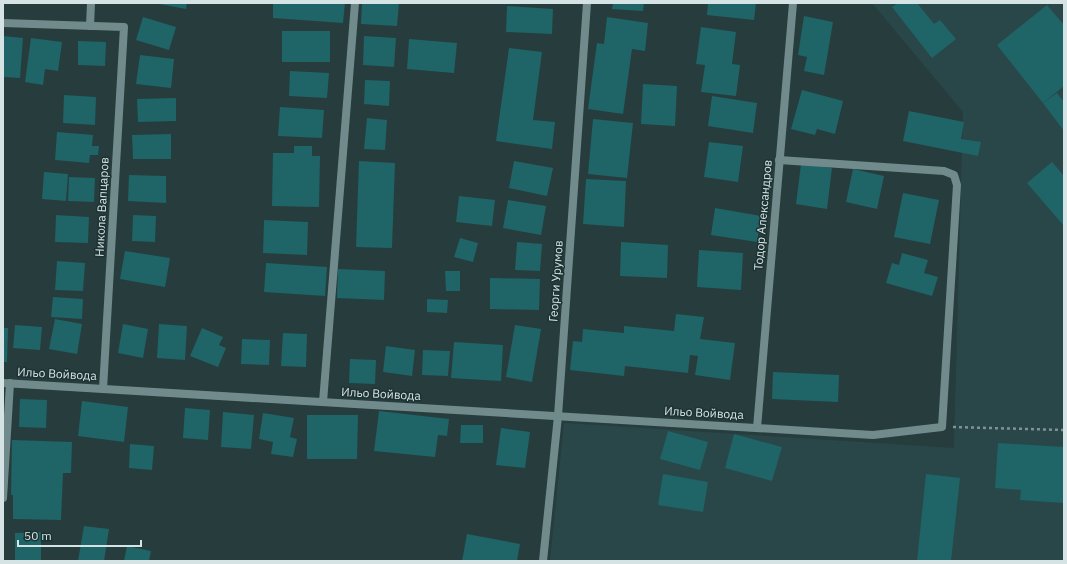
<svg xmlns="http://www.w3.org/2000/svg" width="1067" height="564" viewBox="0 0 1067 564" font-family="'IBM Plex Sans',sans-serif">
<rect width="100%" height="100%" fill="#273c3d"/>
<polygon fill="#294749" points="872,3 1064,3 1064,561 550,561 564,423 954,448 963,112"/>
<g fill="#1f6467">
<polygon points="154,3 187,3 186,9"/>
<polygon points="273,3 345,3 343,23 273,18"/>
<polygon points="362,3 399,3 397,26 361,24"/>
<polygon points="613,3 644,3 643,11 612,9"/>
<polygon points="708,3 756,3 754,20 707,15"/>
<polygon points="898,3 917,3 934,24 940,20 956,39 932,58 892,7"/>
<polygon points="1047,5 1064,25 1064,86 1043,103 997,45"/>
<polygon points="507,6 553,9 552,34 506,32"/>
<polygon points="804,16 833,22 824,75 804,71 807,57 798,55"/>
<polygon points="143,17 176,27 169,50 136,40"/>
<polygon points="607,17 648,23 645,51 632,49 623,114 588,109 597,43 604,44"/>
<polygon points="701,27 736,32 732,64 740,65 736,96 701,92 705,65 696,64"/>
<rect x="282" y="31" width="48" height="31"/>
<polygon points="3,36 23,38 20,78 3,77"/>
<polygon points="364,36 396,38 394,67 363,65"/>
<polygon points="31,38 62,42 58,71 45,69 43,85 25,82"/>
<polygon points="409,39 457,43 454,73 407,69"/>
<polygon points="78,41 106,42 105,66 78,65"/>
<polygon points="509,48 542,52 533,120 555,122 552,149 496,141"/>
<polygon points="140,55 174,59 171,88 136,84"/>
<polygon points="290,71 329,73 327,98 289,96"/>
<polygon points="365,80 390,81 389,106 364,104"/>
<polygon points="643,84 677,86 675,126 641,124"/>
<polygon points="802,90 843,101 835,134 817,129 815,135 791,129"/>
<polygon points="1057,93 1064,102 1064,131 1043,103"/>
<polygon points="64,95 96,97 95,125 63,123"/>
<polygon points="712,96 757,103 753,133 708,126"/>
<polygon points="176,98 176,121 138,122 137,99"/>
<polygon points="280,107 324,110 322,138 278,136"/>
<polygon points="909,111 964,122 961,139 981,142 978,156 903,141"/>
<polygon points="367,118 387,120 385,150 364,149"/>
<polygon points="593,119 633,123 627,178 588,174"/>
<polygon points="57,132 93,135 92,146 99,146 98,155 90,155 89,163 55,160"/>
<polygon points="171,134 171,159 133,159 132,135"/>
<polygon points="709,142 743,146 738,182 704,177"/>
<polygon points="294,146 312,146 312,156 320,156 319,207 272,206 273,153 294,153"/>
<polygon points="359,161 395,163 392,248 356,247"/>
<polygon points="514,161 553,168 547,196 509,188"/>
<polygon points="1052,162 1064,176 1064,226 1027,183"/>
<polygon points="801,164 832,168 827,209 796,204"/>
<polygon points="853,169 884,176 877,209 846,202"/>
<polygon points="44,172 68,174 66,201 42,199"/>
<polygon points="129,175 166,176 166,203 128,201"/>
<polygon points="69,177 95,178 94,202 68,201"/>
<polygon points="586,179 626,181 624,227 583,224"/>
<polygon points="903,193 939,200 930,244 894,237"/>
<polygon points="459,196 495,200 492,226 456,222"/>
<polygon points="508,200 546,206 541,235 503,228"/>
<polygon points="715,208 761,216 757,242 711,235"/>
<polygon points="56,215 89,217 88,243 55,242"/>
<polygon points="133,215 156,216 155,242 132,241"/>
<polygon points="264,220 308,222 307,255 263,253"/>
<polygon points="460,238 478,243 473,262 454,257"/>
<polygon points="517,242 542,244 540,271 515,270"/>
<polygon points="621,242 668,245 667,278 620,276"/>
<polygon points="699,250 743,253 741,290 697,287"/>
<polygon points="125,251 170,258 165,287 120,279"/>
<polygon points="902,253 928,260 924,273 938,277 932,296 886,283 892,263 899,265"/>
<polygon points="57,261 85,263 83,291 55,290"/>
<polygon points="266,263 327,267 325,296 264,292"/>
<polygon points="338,269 385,271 384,300 337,298"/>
<polygon points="445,271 460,271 460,291 446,291"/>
<polygon points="490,278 540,279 539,310 490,309"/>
<polygon points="53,297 83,299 82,319 51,317"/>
<polygon points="427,299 448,300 447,313 427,312"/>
<polygon points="676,314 704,317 700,339 735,343 730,380 695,375 698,356 690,355 688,373 625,366 624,376 570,370 573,341 582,342 583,329 624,333 624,326 674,331"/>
<polygon points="55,319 82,324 77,354 49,349"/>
<polygon points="123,324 148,329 143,358 118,353"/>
<polygon points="159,324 187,326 185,360 157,358"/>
<polygon points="15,325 42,327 40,350 13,348"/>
<polygon points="515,325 541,329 532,382 506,377"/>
<polygon points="3,328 8,328 7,362 3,362"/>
<polygon points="202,328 223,337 219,345 226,348 218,367 190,356"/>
<polygon points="283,333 307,334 306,367 281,366"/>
<polygon points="242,339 270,340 269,365 241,364"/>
<polygon points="454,342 503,345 501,381 451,378"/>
<polygon points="386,346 415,350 412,376 383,372"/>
<polygon points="423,350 450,351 448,376 422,375"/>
<polygon points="350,359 376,360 375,384 349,383"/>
<polygon points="773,372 839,375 838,402 772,399"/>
<polygon points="20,399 47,400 46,428 19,427"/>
<polygon points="82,401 128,407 124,442 78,436"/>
<polygon points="185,408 210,410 208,440 183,438"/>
<polygon points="379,411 449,419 447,436 438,435 435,457 374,451"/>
<polygon points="223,412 254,415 251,449 221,447"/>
<polygon points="263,413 294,418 290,437 297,439 293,457 271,454 273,442 259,439"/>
<polygon points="307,415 358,415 357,459 307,459"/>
<polygon points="461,425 483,425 483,443 460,443"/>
<polygon points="501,428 530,432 525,468 496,465"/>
<polygon points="668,431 708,442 700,470 660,459"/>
<polygon points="734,434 782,447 772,481 725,468"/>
<polygon points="12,440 72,442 71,473 63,473 61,520 13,519 13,495 11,495"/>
<polygon points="998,443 1064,447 1064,503 1020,500 1021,490 995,488"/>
<polygon points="130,444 154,446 152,470 129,468"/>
<polygon points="663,474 708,482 703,512 658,505"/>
<polygon points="926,474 960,478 951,561 917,561"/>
<polygon points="84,526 109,529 104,561 78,561"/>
<polygon points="41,532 41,561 15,561 15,533"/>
<polygon points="467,534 520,544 517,561 462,561"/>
<polygon points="127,546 151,551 149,561 124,561"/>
</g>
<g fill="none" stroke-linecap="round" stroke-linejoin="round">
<polyline stroke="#829293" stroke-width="2.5" stroke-dasharray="3 3" stroke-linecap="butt" points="953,427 1064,430"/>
<g stroke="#718b8c" stroke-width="8">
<polyline points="3,23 124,27 103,389"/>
<polyline points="90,26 91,3"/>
<polyline points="3,383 873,435 942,427 957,185 954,175 944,171 779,160"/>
<polyline points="323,402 355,3"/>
<polyline points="757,428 793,3"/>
<polyline points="3,498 10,383"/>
<polyline points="543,561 558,416 587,3"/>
</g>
</g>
<g text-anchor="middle" stroke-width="3" stroke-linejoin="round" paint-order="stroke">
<g font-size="12" fill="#d6e3e4" stroke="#1d3233">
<text transform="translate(102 207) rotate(-87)" y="4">Никола Вапцаров</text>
<text transform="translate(763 215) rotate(-85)" y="4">Тодор Александров</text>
<text transform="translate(556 281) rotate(-86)" y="4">Георги Урумов</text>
<text transform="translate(57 374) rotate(3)" y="4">Ильо Войвода</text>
<text transform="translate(381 394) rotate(3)" y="4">Ильо Войвода</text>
<text transform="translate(704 413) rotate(3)" y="4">Ильо Войвода</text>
</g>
</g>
<rect width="1067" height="564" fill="none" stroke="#d6e3e4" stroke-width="8"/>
<path d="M18 540v6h123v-6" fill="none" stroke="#d6e3e4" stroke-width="2"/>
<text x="24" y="540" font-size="12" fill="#d6e3e4" stroke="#1d3233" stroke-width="3" paint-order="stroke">50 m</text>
</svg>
